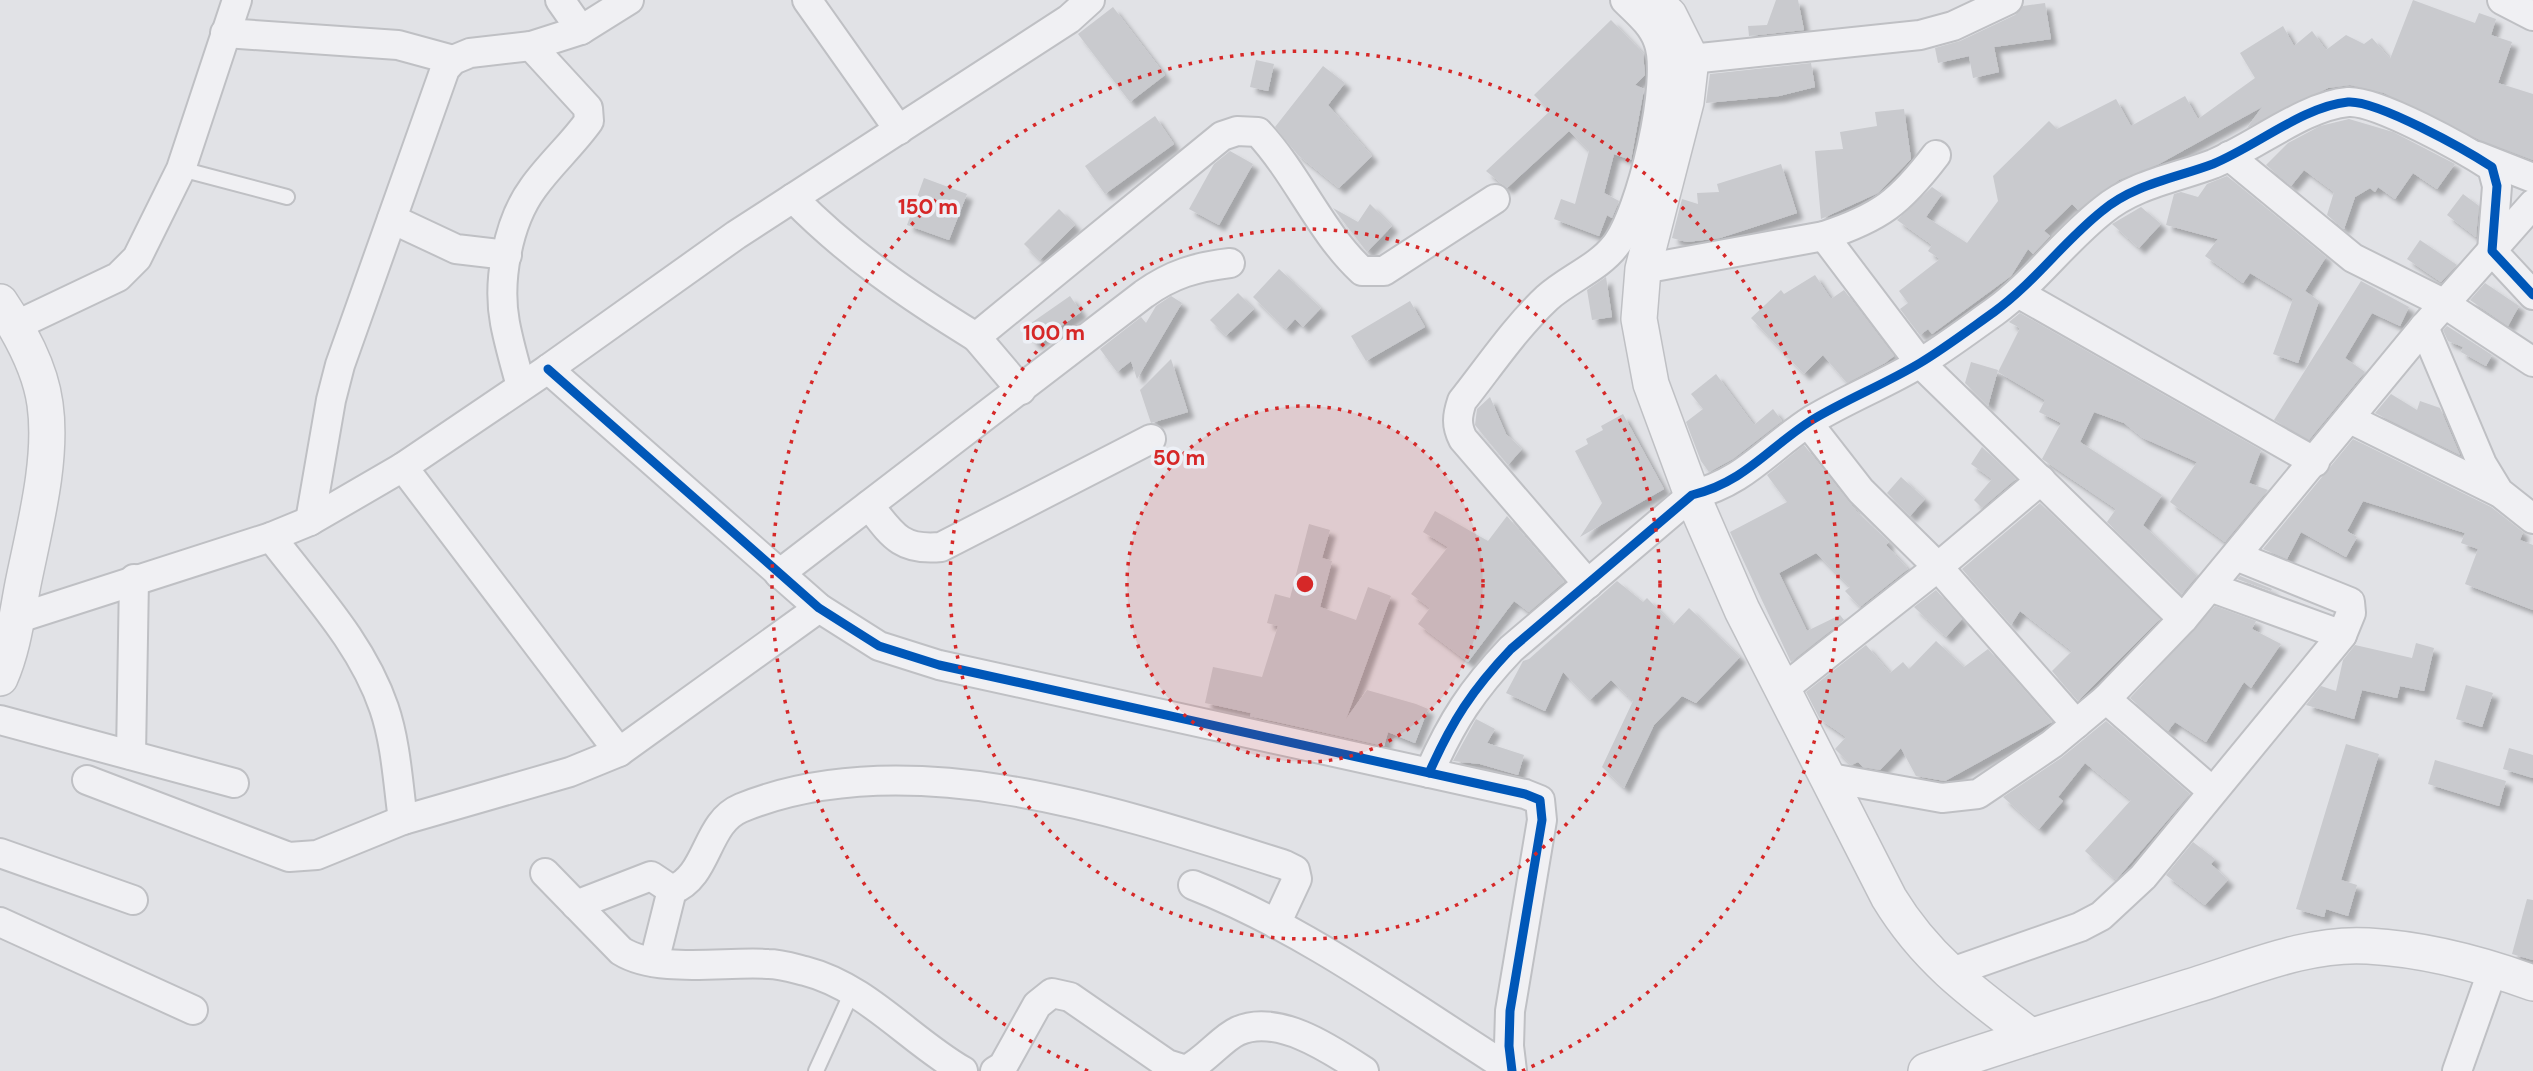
<svg xmlns="http://www.w3.org/2000/svg" width="2533" height="1071" viewBox="0 0 2533 1071" font-family="'DM Sans',sans-serif">
<defs>
<filter id="shadow"><feDropShadow dx="6" dy="6" stdDeviation="2" flood-color="#0004"/></filter>
</defs>
<rect width="100%" height="100%" fill="#e1e2e6"/>
<g fill="#c9cace" filter="url(#shadow)">
<polygon points="1776,0 1798,0 1804,30 1749,36 1748,26 1767,25"/>
<polygon points="2413,0 2475,23 2479,13 2496,19 2491,35 2512,42 2498,83 2533,94 2533,160 2480,140 2384,93 2350,85 2328,88 2247,128 2262,107 2159,164 2119,180 2078,210 2072,204 2044,231 2050,236 2033,254 2028,249 2011,276 1932,334 1928,329 1920,335 1900,309 1908,303 1899,291 1940,259 1928,251 1932,245 1897,220 1932,187 1942,194 1926,217 1967,243 1998,201 1993,176 2049,121 2057,129 2116,99 2131,126 2185,96 2198,119 2255,78 2240,53 2283,26 2294,46 2312,31 2326,50 2346,35 2364,44 2372,38 2390,59"/>
<polygon points="2045,3 2051,39 1994,47 1999,72 1973,78 1969,56 1938,63 1935,48 1960,41 2015,15 2023,6"/>
<polygon points="1113,7 1165,75 1130,102 1078,34"/>
<polygon points="1611,20 1643,53 1645,75 1635,85 1644,89 1631,160 1614,154 1604,193 1619,201 1612,218 1607,215 1599,236 1554,219 1561,199 1575,204 1589,151 1569,131 1507,188 1486,171 1550,111 1534,95"/>
<polygon points="1256,60 1274,64 1268,91 1250,87"/>
<polygon points="1811,63 1815,87 1779,96 1706,103 1710,74"/>
<polygon points="1323,66 1345,83 1328,105 1372,156 1339,188 1298,155 1275,127"/>
<polygon points="1904,109 1911,159 1878,193 1821,219 1815,151 1843,149 1840,132 1877,126 1875,112"/>
<polygon points="1155,116 1174,144 1105,194 1085,166"/>
<polygon points="2349,119 2393,132 2455,164 2437,189 2413,173 2395,199 2378,187 2375,192 2370,188 2355,197 2344,229 2327,215 2334,192 2304,170 2291,186 2266,165 2288,143 2320,126"/>
<polygon points="1230,151 1253,164 1219,225 1189,209 1214,164"/>
<polygon points="1781,164 1797,213 1720,238 1687,242 1672,238 1682,199 1698,204 1697,193 1719,192 1717,184"/>
<polygon points="2227,176 2326,257 2305,291 2319,301 2298,363 2273,354 2293,299 2250,273 2243,283 2205,256 2218,239 2166,225 2174,194 2181,192 2198,197 2207,184"/>
<polygon points="924,178 967,194 949,240 907,225"/>
<polygon points="2463,194 2479,206 2476,237 2447,215"/>
<polygon points="1370,204 1392,226 1367,252 1333,208 1358,222"/>
<polygon points="2141,207 2161,224 2139,248 2112,224"/>
<polygon points="1059,209 1075,225 1040,260 1024,244"/>
<polygon points="2420,240 2457,265 2441,282 2407,259"/>
<polygon points="1279,269 1321,308 1303,327 1295,319 1286,329 1253,297"/>
<polygon points="1815,275 1831,299 1844,290 1894,356 1885,363 1847,383 1823,355 1804,374 1751,318 1781,290 1784,294"/>
<polygon points="1606,277 1612,317 1592,320 1587,290"/>
<polygon points="2361,281 2409,307 2400,326 2372,313 2345,358 2365,372 2309,440 2274,420"/>
<polygon points="2485,283 2519,306 2508,326 2470,300"/>
<polygon points="1238,293 1254,309 1226,336 1210,320"/>
<polygon points="1070,296 1081,312 1035,344 1024,328"/>
<polygon points="1171,296 1182,303 1137,379 1131,361 1117,372 1100,349 1141,317 1146,323 1156,306"/>
<polygon points="1410,301 1425,327 1366,361 1351,336"/>
<polygon points="2020,313 2261,450 2249,483 2268,490 2225,542 2170,502 2197,462 2143,438 2124,423 2094,412 2080,442 2162,495 2143,525 2197,576 2182,594 2107,522 2116,509 2042,459 2061,423 2039,412 2045,400 1998,372 2020,328 2009,322"/>
<polygon points="2447,326 2492,355 2486,366 2461,352 2463,347 2448,341 2443,330"/>
<polygon points="1171,359 1188,412 1151,423 1140,390"/>
<polygon points="1971,362 1998,370 1988,406 1965,383"/>
<polygon points="1716,374 1754,425 1773,409 1782,421 1733,459 1709,472 1701,461 1686,422 1703,409 1691,394"/>
<polygon points="2391,394 2417,410 2420,401 2440,408 2460,455 2375,413"/>
<polygon points="1490,397 1506,434 1522,449 1508,465 1475,425 1477,409"/>
<polygon points="1623,414 1664,489 1580,537 1602,503 1575,451 1588,444 1586,439 1603,430 1601,426"/>
<polygon points="2353,439 2491,507 2523,532 2520,540 2533,545 2533,610 2465,584 2478,549 2461,543 2465,533 2363,501 2347,531 2357,537 2346,557 2301,532 2287,559 2263,549"/>
<polygon points="1804,445 1856,511 1889,542 1886,545 1908,569 1860,607 1845,591 1850,587 1816,553 1779,573 1807,631 1840,615 1844,620 1791,662 1730,532 1787,502 1767,475"/>
<polygon points="1982,447 2016,479 1982,508 1974,500 1992,479 1971,464"/>
<polygon points="1901,477 1925,499 1910,516 1887,493"/>
<polygon points="2040,503 2160,619 2078,701 2052,671 2072,651 2020,611 2011,625 1962,569"/>
<polygon points="1435,511 1488,541 1507,516 1564,582 1529,612 1514,601 1468,662 1418,624 1430,608 1411,594 1448,547 1423,532"/>
<polygon points="1309,524 1330,530 1322,558 1332,561 1320,607 1356,620 1368,587 1391,596 1346,719 1367,690 1416,704 1428,709 1415,743 1388,732 1384,746 1250,716 1251,713 1205,703 1213,667 1262,677 1278,626 1267,623 1275,594 1290,598"/>
<polygon points="2240,576 2272,589 2271,591 2237,579"/>
<polygon points="1617,581 1643,602 1647,598 1673,625 1689,608 1740,657 1696,703 1682,696 1654,725 1624,788 1602,767 1633,701 1611,680 1590,700 1563,672 1545,711 1506,693 1523,661 1529,659"/>
<polygon points="1936,590 1962,619 1946,637 1914,607"/>
<polygon points="2215,606 2256,621 2252,629 2281,644 2251,688 2244,682 2206,742 2175,722 2168,731 2130,698"/>
<polygon points="1936,641 1964,667 1988,649 2052,722 1945,781 1916,776 1901,748 1880,770 1863,767 1858,762 1851,765 1835,749 1846,737 1820,719 1806,692 1866,645 1890,673 1903,662 1909,669"/>
<polygon points="2416,643 2434,648 2424,691 2400,686 2397,698 2362,690 2354,719 2306,705 2321,686 2336,691 2343,660 2355,645 2412,658"/>
<polygon points="2466,685 2493,693 2482,727 2456,719"/>
<polygon points="1476,719 1495,729 1487,743 1524,755 1518,775 1480,764 1453,761"/>
<polygon points="2106,721 2190,794 2116,880 2085,851 2131,800 2085,763 2058,797 2063,801 2039,829 2003,797 2061,758"/>
<polygon points="2346,744 2379,754 2341,880 2357,885 2348,916 2326,909 2324,917 2296,909"/>
<polygon points="2509,748 2533,755 2533,778 2503,769"/>
<polygon points="2435,760 2506,781 2499,806 2428,784"/>
<polygon points="2193,842 2215,859 2211,864 2228,880 2205,905 2166,875"/>
<polygon points="2527,899 2533,900 2533,960 2512,954"/>
</g>
<g fill="none" stroke-linecap="round" stroke-linejoin="round">
<g stroke="#bfc0c4" stroke-width="18">
<g id="service">
<polyline points="181,169 287,197"/>
<polyline points="816,1071 852,992"/>
</g>
</g>
<g stroke="#bfc0c4" stroke-width="32">
<g id="minor">
<polyline points="560,0 581,30"/>
<polyline points="807,0 899,130"/>
<polyline points="2502,0 2533,16"/>
<polyline points="225,33 398,45 453,60"/>
<polyline points="1691,59 1920,35 1953,26 2008,0"/>
<polyline points="2229,156 2353,258 2445,304 2533,362"/>
<polyline points="2477,156 2533,178"/>
<path d="M793,198c55,56 116,98 183,139l246,-201 15,-5 21,1c40,43 62,100 104,139h22l111,-72"/>
<polyline points="392,219 456,249 507,255"/>
<polyline points="1824,236 1920,363 2183,619"/>
<path d="M1643,269l181,-33c57,-19 76,-34 112,-81"/>
<polyline points="2018,293 2315,462"/>
<polyline points="17,325 118,277 137,258 181,169 237,0"/>
<polyline points="2424,327 2482,464 2499,492 2533,519"/>
<polyline points="976,337 1021,390"/>
<polyline points="548,369 819,608 879,646 939,665 1525,794 1540,800 1542,820 1510,1011 1509,1046 1512,1071"/>
<path d="M521,386c-6,-21 -12,-42 -16,-63 -8,-42 3,-101 28,-135 17,-24 39,-43 56,-67l-1,-13 -57,-62"/>
<polyline points="2350,419 2498,492"/>
<polyline points="1808,423 1861,491 1938,567 2076,724"/>
<polyline points="403,467 619,752"/>
<path d="M869,505c23,30 32,46 72,42l210,-108"/>
<polyline points="310,521 331,400 340,365 445,69 453,60 470,53 531,46 581,30 629,0"/>
<path d="M271,537c41,54 91,106 113,171 12,35 14,76 19,112"/>
<path d="M779,574l365,-280c28,-20 52,-27 86,-31"/>
<path d="M1588,584l-125,-145c-7,-14 -6,-23 -1,-38 27,-34 53,-73 85,-103 21,-19 51,-30 68,-52 26,-32 58,-166 43,-205 -6,-17 -21,-29 -33,-41"/>
<polyline points="2210,587 2342,635"/>
<polyline points="16,619 271,537 310,521 403,467 548,369 736,235 1069,19 1090,0"/>
<polyline points="1782,690 1938,567 2041,480"/>
<polyline points="2106,699 2212,791"/>
<polyline points="0,720 234,783"/>
<polyline points="131,755 134,579"/>
<path d="M1429,773c23,-52 43,-83 82,-124l181,-154c53,-13 76,-47 120,-75 35,-21 73,-36 108,-57 25,-15 50,-34 74,-51 40,-29 69,-70 108,-101 32,-27 74,-33 111,-47 42,-17 91,-58 135,-62 29,-2 118,48 144,65l5,19 -5,65 41,44"/>
<polyline points="1825,777 1942,798 1978,794 2052,744 2106,699 2183,619 2424,327 2533,204"/>
<polyline points="87,780 289,857 317,855 403,820 570,772 619,752 819,608"/>
<polyline points="0,853 133,900"/>
<path d="M545,873l76,78c37,23 104,10 147,13 12,0 25,4 37,7 62,16 104,69 158,100"/>
<path d="M1193,885c114,45 215,120 318,185"/>
<path d="M576,905l75,-29 21,14c37,-14 33,-67 69,-82 167,-68 381,5 544,57l10,5 2,9 -21,45"/>
<polyline points="0,922 193,1010"/>
<polyline points="654,962 672,890"/>
<polyline points="1949,973 2080,927 2101,916 2143,877 2342,635 2351,613 2350,602 2236,556"/>
<path d="M995,1071l8,-5 34,-61 15,-12 18,4 97,67 19,6c20,-10 36,-32 52,-39 40,-18 94,19 126,40"/>
<polyline points="2457,1071 2493,969"/>
</g>
</g>
<g stroke="#bfc0c4" stroke-width="38">
<g id="tertiary">
<path d="M1653,0l16,15 22,44 -5,43 -43,167 -4,50 12,65 41,111 50,115 147,288c37,61 84,95 140,137"/>
<path d="M0,302c20,30 40,65 45,102 8,56 -11,125 -22,180 -6,31 -10,65 -23,94"/>
<path d="M1926,1071c87,-30 175,-56 263,-84 57,-17 118,-45 179,-41 56,3 113,18 165,37"/>
</g>
</g>
<use href="#service" stroke="#f0f0f3" stroke-width="14"/>
<use href="#minor" stroke="#f0f0f3" stroke-width="28"/>
<use href="#tertiary" stroke="#f0f0f3" stroke-width="35"/>
<g stroke="#edf0f6" stroke-width="13">
<g id="cycleway">
<polyline points="548,369 819,608 879,646 939,665 1525,794 1540,800 1542,820 1510,1011 1509,1046 1512,1071"/>
<path d="M1429,773c23,-52 43,-83 82,-124l181,-154c53,-13 76,-47 120,-75 35,-21 73,-36 108,-57 25,-15 50,-34 74,-51 40,-29 69,-70 108,-101 32,-27 74,-33 111,-47 42,-17 91,-58 135,-62 29,-2 118,48 144,65l5,19 -5,65 41,44"/>
</g>
</g>
<use href="#cycleway" stroke="#0057b8" stroke-width="9"/>
</g>
<circle cx="1305" cy="584" r="178" fill="#d62828" fill-opacity=".12"/>
<g fill="none" stroke="#d62828" stroke-width="3.5" stroke-dasharray="3.5 7">
<circle cx="1305" cy="584" r="178"/>
<circle cx="1305" cy="584" r="355"/>
<path d="M1088 1071A533 533 0 1 1 1522 1071"/>
</g>
<circle cx="1305" cy="584" r="10" fill="#d62828" stroke="#edf0f6" stroke-width="3.5"/>
<g font-size="21" text-anchor="middle" font-weight="bold" fill="#d62828" stroke="#edf0f6" stroke-width="7" stroke-linejoin="round" paint-order="stroke">
<text x="928" y="214">150 m</text>
<text x="1054" y="340">100 m</text>
<text x="1179" y="465">50 m</text>
</g>
</svg>
